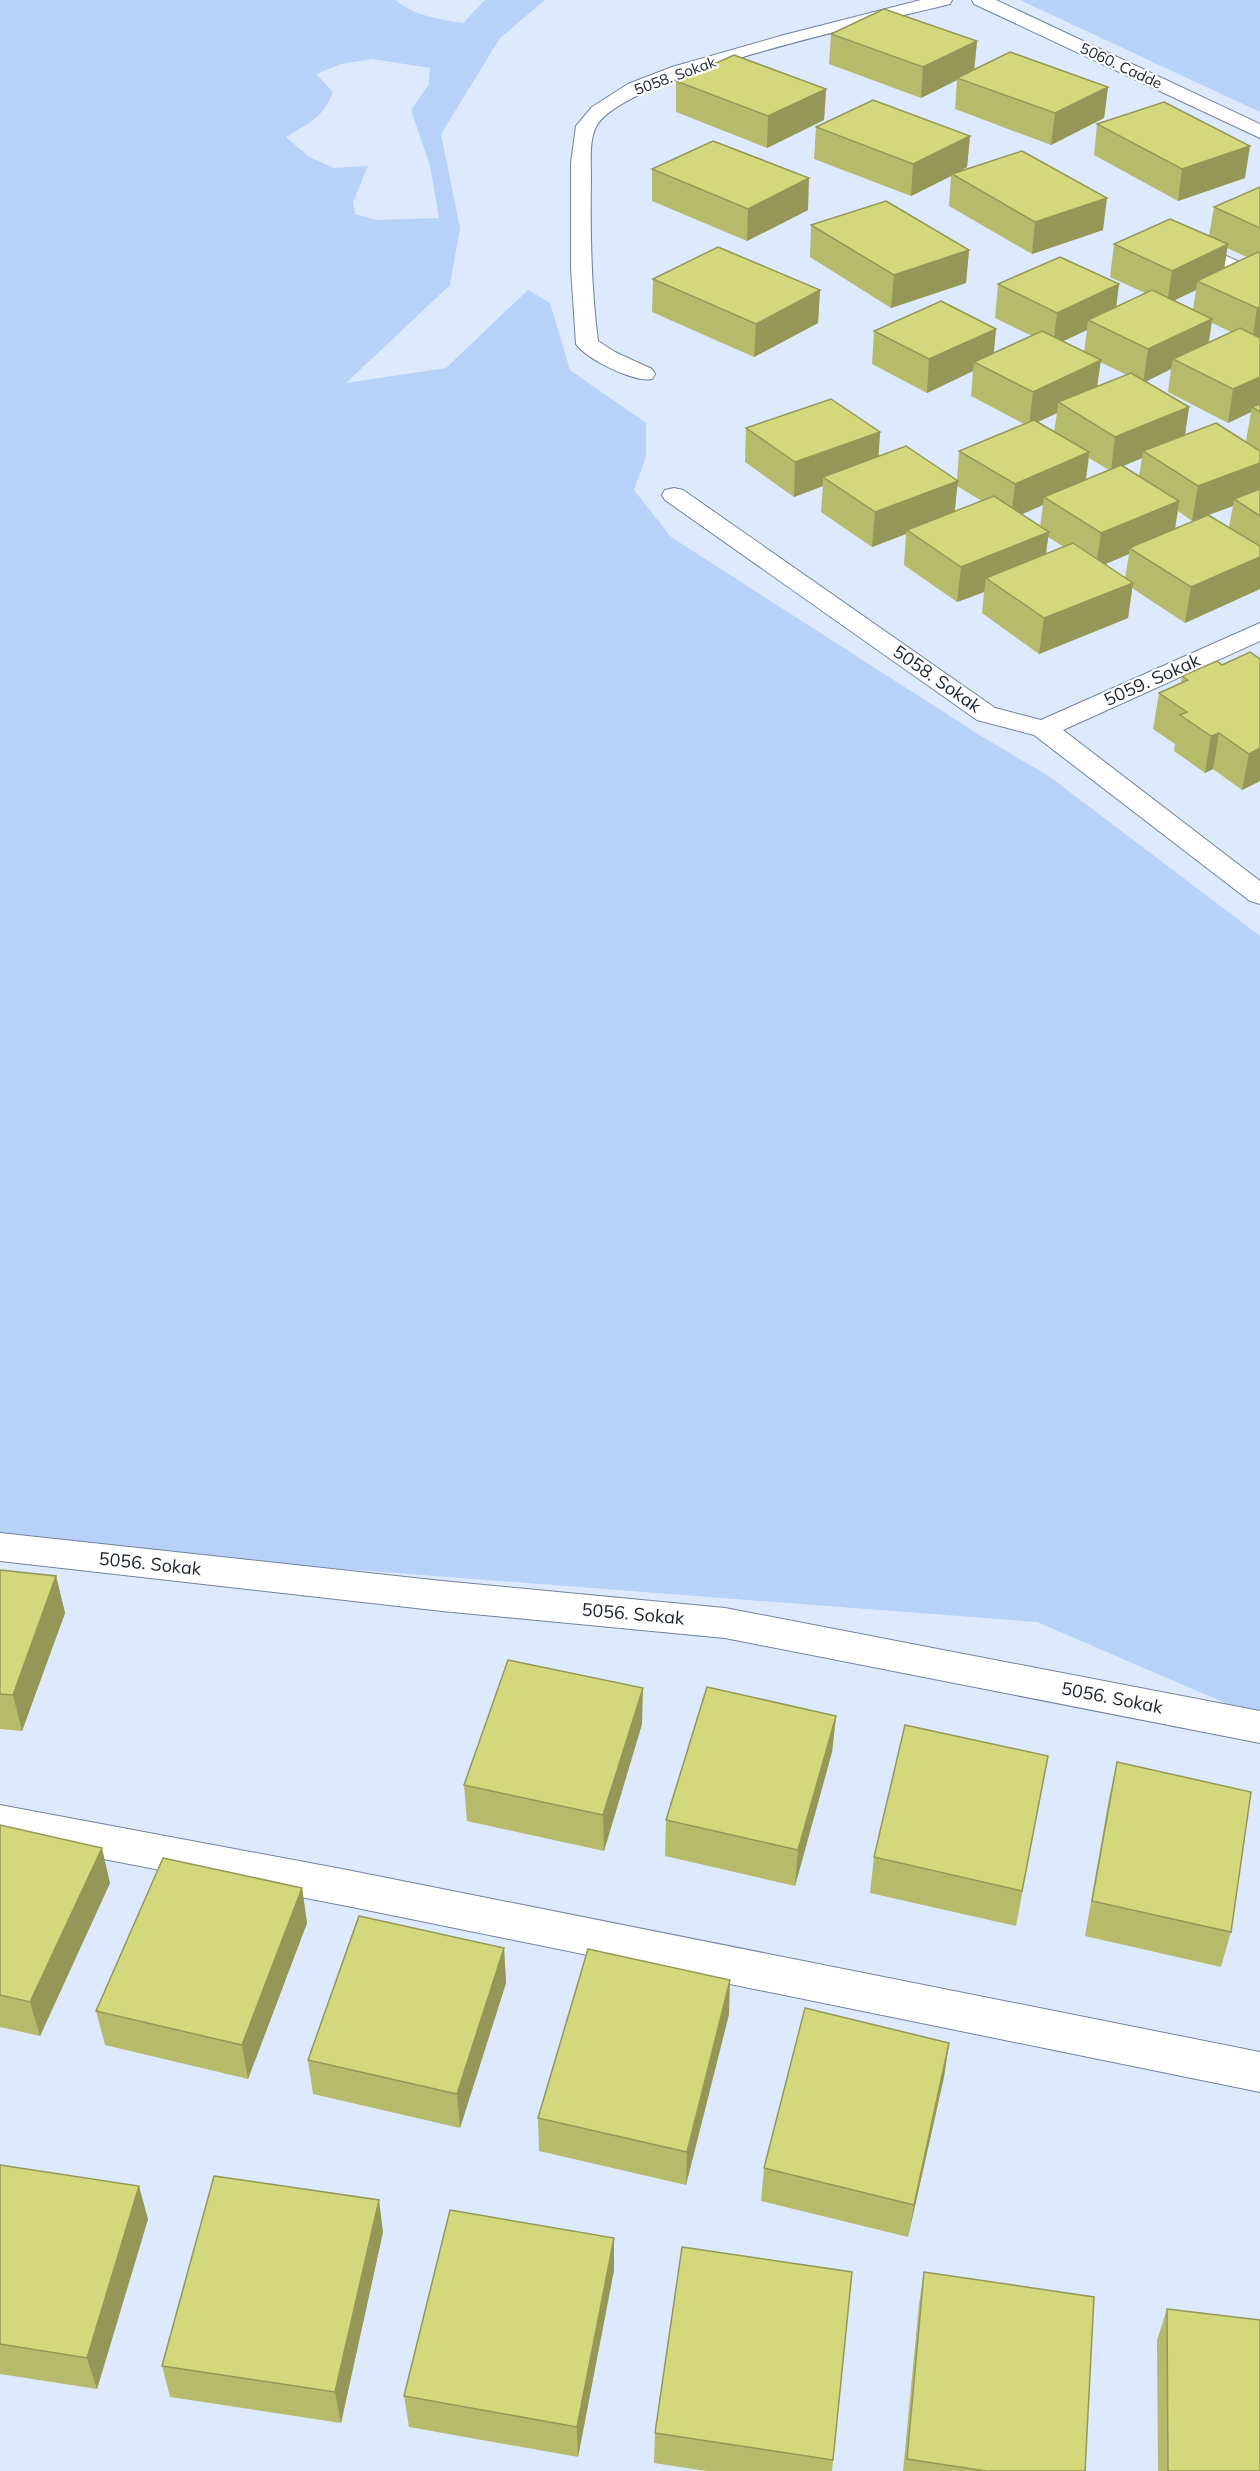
<svg xmlns="http://www.w3.org/2000/svg" width="1260" height="2471" viewBox="0 0 1260 2471" font-family="Mulish,sans-serif">
<rect width="100%" height="100%" fill="#ddeafd"/>
<g fill="#b7d1f9" fill-rule="evenodd">
<path d="M0,0h395c20,16 43,19 68,23l22,-23h60l-45,38 -59,96 19,94 -10,57 -104,98 100,-15 82,-78 22,13 20,67 76,53v33l-12,34 37,47 310,199 69,41 210,159v782l-223,-96 -785,-60 -252,-29zM372,59l58,9 -1,16 -18,26 19,56 9,52 -63,2 -21,-6 -2,-12 15,-36 -34,2 -25,-11 -23,-20c23,-14 36,-18 47,-45l-17,-18 25,-10z"/>
<polygon points="1020,0 1260,0 1260,112"/>
</g>
<g fill="none" stroke-linecap="round" stroke-linejoin="round">
<g stroke="#70829f" stroke-width="2">
<g id="street">
<path d="M921,0h31l-2,4c-64,16 -328,72 -354,123 -7,13 -5,36 -5,50 -1,54 0,110 7,164l17,11 37,17 3,5 -3,5c-17,4 -66,-20 -76,-35l-5,-76v-105l5,-37 16,-19 36,-23 44,-17 112,-32z"/>
<polygon points="972,0 996,0 1260,124 1260,138 974,4"/>
<polygon points="1186,238 1260,271 1260,286 1178,249 1175,244 1178,239"/>
<polygon points="674,488 683,490 995,708 1041,720 1260,623 1260,641 1063,730 1260,881 1260,904 1250,901 1034,735 977,720 665,500 662,495 665,490"/>
<polygon points="0,1533 442,1581 725,1608 1260,1711 1260,1743 725,1638 442,1611 0,1561"/>
<polygon points="0,1805 347,1870 1260,2052 1260,2092 347,1906 0,1839"/>
</g>
</g>
<use href="#street" fill="#fff" fill-rule="evenodd"/>
</g>
<g fill="#b6ba6b" fill-rule="evenodd">
<polygon points="831,34 977,41 974,70 1108,87 1104,118 1051,145 955,109 957,80 921,98 829,64"/>
<polygon points="676,81 826,89 824,120 767,148 676,112"/>
<polygon points="1097,124 1245,178 1178,201 1094,155"/>
<polygon points="816,127 970,136 967,167 960,171 1103,230 1032,254 949,206 951,176 911,196 814,159"/>
<polygon points="652,169 808,210 747,241 652,201"/>
<path d="M1260,187v263l-14,-9 5,-29 -23,11 -60,-31 3,-23 -26,13 44,25 -4,28 75,16v138l-75,34 -53,-35 -4,30 -89,36 -57,-41 2,-21 -27,10 -53,-37 2,-31 -34,13 -51,-35 2,-26 -29,11 -49,-35 1,-34 134,4 -2,25 79,23 2,-29 65,-27 -53,-28 2,-25 -46,22 -55,-29 2,-33 122,-2 -3,24 39,-17 -37,-18 3,-34h121l-3,23 29,-14 -35,-16 4,-33 95,-8 5,-29zM1227,248l20,9 -23,11zM1196,290l-3,19 -19,-9zM1212,323l19,9 -22,10zM1087,330l-3,22 -21,-11zM1100,362l27,13 -30,12zM1057,413l-3,19 -16,-10zM1089,458l20,12 -23,9zM1142,458l-3,18 -16,-10zM957,486l25,15 -27,10zM1043,505l-3,22 -18,-13zM1233,506l-4,21 -21,-12zM1178,511l14,10 11,-4 -28,12zM1048,537l16,10 -18,7zM1129,554l-4,24 -20,-14z"/>
<polygon points="811,225 969,250 966,283 891,308 810,257"/>
<polygon points="653,279 820,290 818,323 754,357 652,312"/>
<polygon points="1260,659 1260,781 1242,790 1213,769 1205,773 1174,751 1175,744 1153,729 1159,693 1181,683 1182,676 1222,665"/>
<polygon points="0,1570 56,1576 65,1613 22,1731 0,1729"/>
<polygon points="836,1716 832,1752 795,1886 665,1856 666,1820"/>
<polygon points="642,1724 604,1851 467,1821 464,1785"/>
<polygon points="1048,1756 1016,1926 870,1893 874,1857"/>
<polygon points="1117,1762 1231,1932 1221,1967 1085,1936 1109,1798"/>
<polygon points="0,1825 110,1883 40,2036 0,2027"/>
<polygon points="302,1888 307,1923 248,2079 105,2045 96,2011"/>
<polygon points="504,1948 506,1983 460,2128 313,2094 308,2060"/>
<polygon points="729,2014 686,2185 539,2151 538,2118"/>
<polygon points="949,2043 944,2077 908,2237 761,2201 764,2168"/>
<polygon points="0,2165 148,2219 97,2389 0,2374"/>
<polygon points="383,2232 341,2423 170,2397 162,2366"/>
<polygon points="614,2270 578,2457 409,2427 404,2396"/>
<polygon points="852,2272 832,2471 706,2471 654,2463 655,2433"/>
<polygon points="924,2272 1085,2471 903,2471 919,2304"/>
<polygon points="1167,2309 1260,2471 1158,2471 1157,2340"/>
</g>
<g fill="#949757">
<polygon points="977,41 974,72 957,78 957,80 921,98 923,67"/>
<polygon points="1108,87 1104,118 1051,145 1055,113"/>
<polygon points="826,89 824,120 767,148 768,116"/>
<polygon points="970,136 967,167 953,175 952,174 951,176 911,196 913,164"/>
<polygon points="1250,146 1245,178 1178,201 1182,169"/>
<polygon points="809,178 808,210 747,241 748,209"/>
<polygon points="1107,198 1103,230 1032,254 1035,222"/>
<polygon points="1228,244 1223,277 1197,281 1196,290 1167,304 1172,271"/>
<polygon points="969,250 966,283 891,308 894,275"/>
<polygon points="1119,284 1115,317 1088,320 1087,330 1053,346 1057,313"/>
<polygon points="820,290 818,323 754,357 756,324"/>
<polygon points="1260,307 1260,338 1252,342 1257,308"/>
<polygon points="1212,319 1207,352 1173,359 1171,369 1143,383 1148,349"/>
<polygon points="996,329 993,362 974,362 973,371 927,393 929,359"/>
<polygon points="1101,360 1096,394 1058,402 1057,413 1029,426 1033,392"/>
<polygon points="1260,377 1260,408 1252,407 1251,412 1228,423 1233,389"/>
<polygon points="1189,407 1184,441 1143,451 1142,458 1111,471 1115,437"/>
<polygon points="880,432 878,466 823,477 823,486 794,497 795,462"/>
<polygon points="1089,452 1085,486 1044,497 1043,505 1011,519 1015,484"/>
<polygon points="1260,463 1260,495 1234,499 1233,506 1192,521 1198,486"/>
<polygon points="958,481 954,515 907,530 906,534 872,547 875,512"/>
<polygon points="1179,501 1174,535 1129,548 1129,554 1096,568 1101,533"/>
<polygon points="1049,532 1044,567 986,578 984,592 957,602 961,567"/>
<polygon points="1260,557 1260,589 1185,623 1191,587"/>
<polygon points="1133,583 1128,618 1039,654 1044,618"/>
<polygon points="1219,733 1213,769 1205,773 1211,736"/>
<polygon points="1260,748 1260,781 1242,790 1249,754"/>
<polygon points="56,1576 65,1613 22,1731 13,1695"/>
<polygon points="643,1688 642,1724 604,1851 603,1815"/>
<polygon points="836,1716 832,1752 795,1886 798,1850"/>
<polygon points="102,1848 110,1883 40,2036 30,2002"/>
<polygon points="302,1888 307,1923 248,2079 242,2045"/>
<polygon points="504,1948 506,1983 460,2128 457,2094"/>
<polygon points="730,1980 729,2014 686,2185 687,2152"/>
<polygon points="949,2043 944,2077 908,2237 914,2205"/>
<polygon points="139,2186 148,2219 97,2389 87,2358"/>
<polygon points="379,2200 383,2232 341,2423 335,2392"/>
<polygon points="614,2238 614,2270 578,2457 577,2427"/>
</g>
<g fill="#d4d87c" stroke="#949757" stroke-width="1.5">
<polygon points="884,9 977,41 923,67 831,34"/>
<polygon points="1010,52 1108,87 1055,113 957,78"/>
<polygon points="734,55 826,89 768,116 676,81"/>
<polygon points="873,100 970,136 913,164 816,127"/>
<polygon points="1164,102 1250,146 1182,169 1097,124"/>
<polygon points="713,141 809,178 748,209 652,169"/>
<polygon points="1022,151 1107,198 1035,222 952,174"/>
<polygon points="1260,187 1260,228 1214,207"/>
<polygon points="886,201 969,250 894,275 811,225"/>
<polygon points="1170,219 1228,244 1172,271 1114,244"/>
<polygon points="718,247 820,290 756,324 653,279"/>
<polygon points="1258,252 1260,253 1260,307 1257,308 1197,281"/>
<polygon points="1060,257 1119,284 1057,313 998,284"/>
<polygon points="1152,290 1212,319 1148,349 1088,320"/>
<polygon points="941,301 996,329 929,359 874,331"/>
<polygon points="1240,328 1260,338 1260,377 1233,389 1173,359"/>
<polygon points="1042,331 1101,360 1033,392 974,362"/>
<polygon points="1131,373 1189,407 1115,437 1058,402"/>
<polygon points="831,399 880,432 795,462 746,428"/>
<polygon points="1260,404 1260,412 1252,407"/>
<polygon points="1034,420 1089,452 1015,484 959,451"/>
<polygon points="1216,423 1260,451 1260,463 1198,486 1143,451"/>
<polygon points="906,446 958,481 875,512 823,477"/>
<polygon points="1121,465 1179,501 1101,533 1044,497"/>
<polygon points="1260,489 1260,516 1234,499"/>
<polygon points="994,496 1049,532 961,567 907,530"/>
<polygon points="1208,515 1260,546 1260,557 1191,587 1129,548"/>
<polygon points="1073,543 1133,583 1044,618 986,578"/>
<polygon points="1250,652 1260,659 1260,748 1249,754 1219,733 1211,736 1180,715 1187,712 1159,693 1188,680 1182,676 1217,661 1222,665"/>
<polygon points="0,1570 56,1576 13,1695 0,1694"/>
<polygon points="508,1660 643,1688 603,1815 464,1785"/>
<polygon points="707,1687 836,1716 798,1850 666,1820"/>
<polygon points="905,1725 1048,1756 1022,1891 874,1857"/>
<polygon points="1117,1762 1251,1792 1231,1932 1092,1901"/>
<polygon points="0,1825 102,1848 30,2002 0,1995"/>
<polygon points="163,1858 302,1888 242,2045 96,2011"/>
<polygon points="359,1916 504,1948 457,2094 308,2060"/>
<polygon points="588,1949 730,1980 687,2152 538,2118"/>
<polygon points="805,2008 949,2043 914,2205 764,2168"/>
<polygon points="0,2165 139,2186 87,2358 0,2344"/>
<polygon points="214,2176 379,2200 335,2392 162,2366"/>
<polygon points="450,2210 614,2238 577,2427 404,2396"/>
<polygon points="682,2247 852,2272 833,2460 655,2433"/>
<polygon points="924,2272 1094,2297 1085,2471 986,2471 907,2459"/>
<polygon points="1167,2309 1260,2320 1260,2471 1168,2471"/>
</g>
<g text-anchor="middle" stroke-width="4.5" stroke-linejoin="round" paint-order="stroke">
<g font-size="15" fill="#1b222e" stroke="#fff">
<text transform="translate(1121 66) rotate(25)" y="5">5060. Cadde</text>
<text transform="translate(675 76) rotate(-20)" y="5">5058. Sokak</text>
</g>
<g font-size="18" fill="#1b222e" stroke="#fff">
<text transform="translate(937 679) rotate(35)" y="6">5058. Sokak</text>
<text transform="translate(1152 680) rotate(-24)" y="6">5059. Sokak</text>
<text transform="translate(150 1564) rotate(6)" y="6">5056. Sokak</text>
<text transform="translate(633 1614) rotate(5)" y="6">5056. Sokak</text>
<text transform="translate(1112 1698) rotate(11)" y="6">5056. Sokak</text>
</g>
</g>
</svg>
